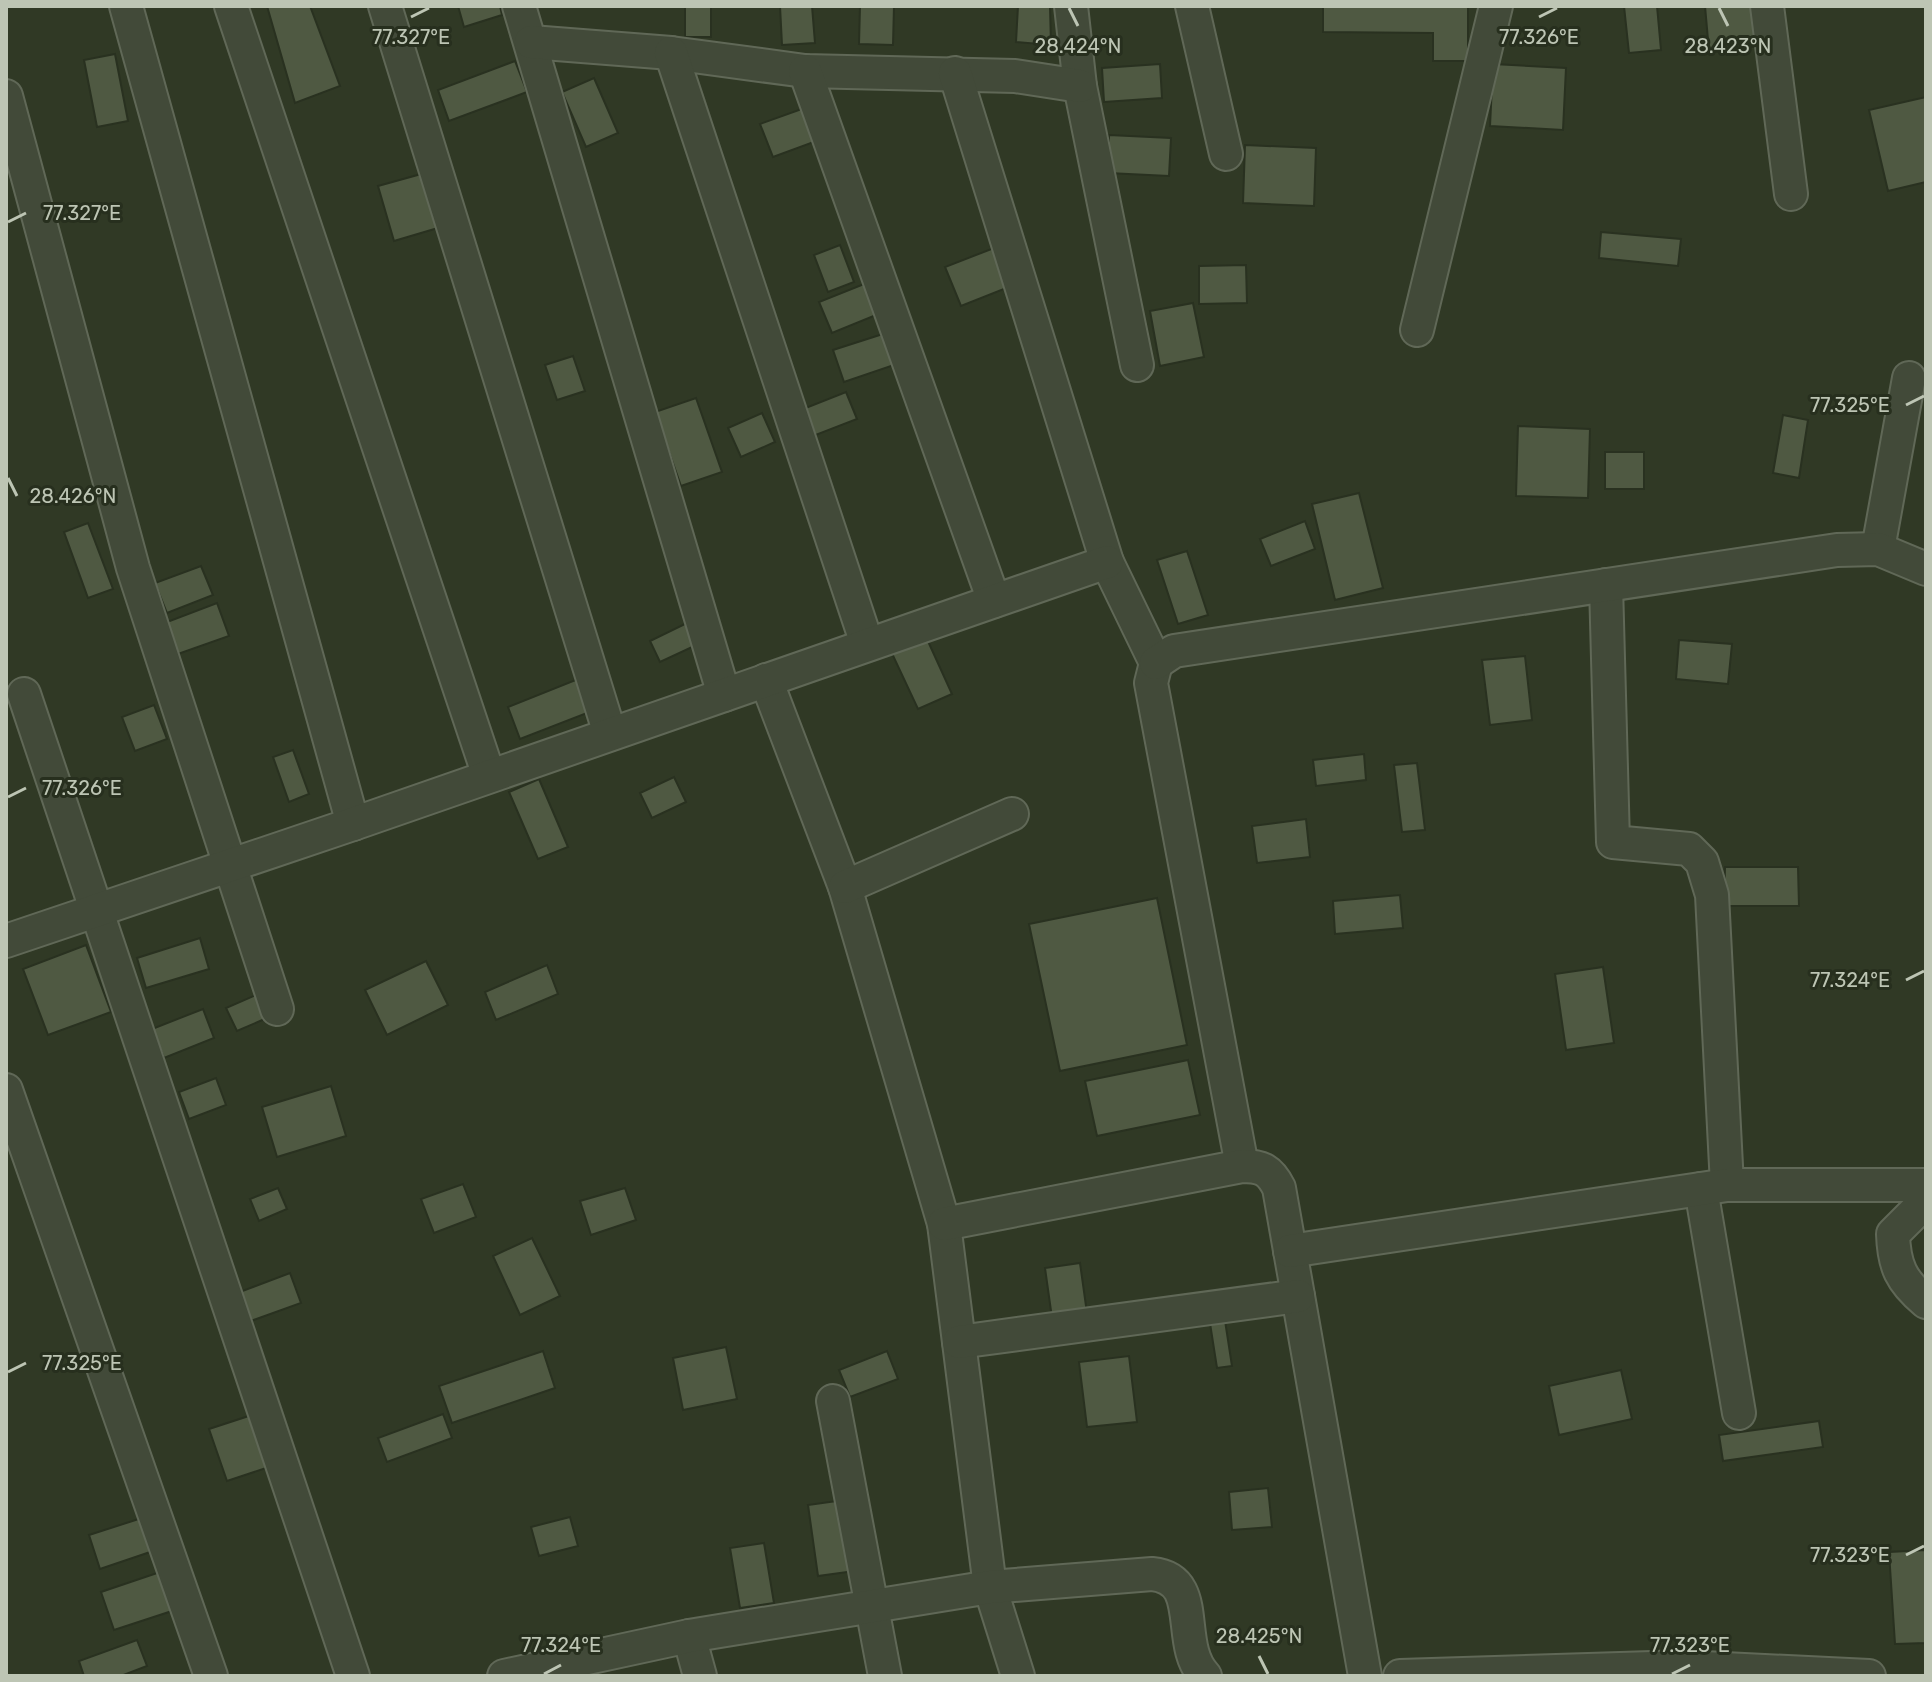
<svg xmlns="http://www.w3.org/2000/svg" width="1932" height="1682" viewBox="0 0 1932 1682" font-family="Rubik,sans-serif">
<rect width="100%" height="100%" fill="#303925"/>
<g fill="#4f5942" stroke="#293120" stroke-width="2">
<polygon points="267,6 310,6 340,86 295,103"/>
<polygon points="458,6 500,6 502,15 464,27"/>
<rect x="685" y="6" width="26" height="31"/>
<polygon points="780,6 812,6 815,43 782,45"/>
<polygon points="860,6 894,6 893,45 859,44"/>
<polygon points="1018,6 1050,6 1051,45 1016,42"/>
<polygon points="1323,6 1468,6 1468,61 1433,61 1433,33 1323,32"/>
<polygon points="1624,6 1657,6 1661,50 1629,53"/>
<polygon points="1705,6 1757,6 1761,46 1709,51"/>
<polygon points="115,54 128,121 97,127 84,60"/>
<polygon points="515,61 527,92 449,121 438,90"/>
<polygon points="1160,64 1162,98 1104,102 1102,68"/>
<polygon points="1493,64 1566,68 1563,130 1490,126"/>
<polygon points="594,78 618,133 586,147 562,92"/>
<polygon points="1926,97 1926,182 1888,191 1869,110"/>
<polygon points="810,106 822,139 773,157 760,124"/>
<polygon points="1109,135 1171,138 1169,176 1108,173"/>
<polygon points="1245,145 1316,148 1314,206 1243,203"/>
<polygon points="432,171 448,225 394,241 378,186"/>
<polygon points="1601,232 1681,239 1678,266 1599,258"/>
<polygon points="840,245 854,282 828,292 814,255"/>
<polygon points="994,248 1009,287 961,306 945,267"/>
<polygon points="1246,265 1247,303 1199,304 1199,266"/>
<polygon points="874,280 886,311 832,333 819,302"/>
<polygon points="1193,303 1204,357 1160,366 1150,311"/>
<polygon points="889,332 900,363 844,382 833,350"/>
<polygon points="573,356 585,391 557,400 545,365"/>
<polygon points="846,392 857,419 808,438 798,411"/>
<polygon points="696,398 722,472 681,486 655,412"/>
<polygon points="762,413 775,442 741,457 728,428"/>
<polygon points="1783,415 1808,420 1799,478 1773,473"/>
<polygon points="1518,426 1590,429 1588,498 1516,496"/>
<rect x="1605" y="452" width="39" height="37"/>
<polygon points="1359,493 1383,588 1335,600 1312,504"/>
<polygon points="1305,521 1315,549 1271,566 1260,539"/>
<polygon points="88,523 113,589 88,598 64,532"/>
<polygon points="1187,551 1208,615 1178,624 1157,560"/>
<polygon points="201,566 213,595 167,613 155,583"/>
<polygon points="217,603 229,636 178,654 167,622"/>
<polygon points="693,620 703,642 660,662 650,641"/>
<polygon points="922,628 952,694 918,709 888,645"/>
<polygon points="1679,640 1732,644 1728,684 1676,679"/>
<polygon points="1525,656 1532,720 1490,725 1482,660"/>
<polygon points="588,675 600,708 520,739 508,707"/>
<polygon points="154,705 167,739 135,751 122,717"/>
<polygon points="293,750 309,794 289,802 273,757"/>
<polygon points="1364,754 1366,780 1316,786 1313,760"/>
<polygon points="1417,763 1425,830 1402,832 1394,765"/>
<polygon points="674,777 686,802 652,818 640,793"/>
<polygon points="539,779 568,847 538,859 509,792"/>
<polygon points="1306,819 1310,857 1257,863 1252,826"/>
<polygon points="1725,867 1798,867 1799,906 1724,906"/>
<polygon points="1400,895 1403,928 1335,934 1333,901"/>
<polygon points="1157,898 1187,1045 1060,1071 1029,924"/>
<polygon points="200,938 209,969 146,988 137,958"/>
<polygon points="86,945 111,1012 48,1035 23,969"/>
<polygon points="426,961 448,1005 387,1035 365,990"/>
<polygon points="547,965 558,994 496,1020 485,992"/>
<polygon points="1603,967 1614,1043 1566,1050 1555,974"/>
<polygon points="256,995 267,1018 237,1031 226,1008"/>
<polygon points="203,1009 214,1038 164,1058 152,1029"/>
<polygon points="1188,1060 1200,1115 1097,1136 1085,1081"/>
<polygon points="216,1078 226,1105 189,1119 179,1092"/>
<polygon points="331,1086 346,1136 277,1157 262,1107"/>
<polygon points="463,1184 476,1217 434,1233 421,1199"/>
<polygon points="278,1188 287,1209 259,1221 250,1199"/>
<polygon points="625,1188 636,1220 591,1235 580,1201"/>
<polygon points="532,1238 560,1296 520,1315 493,1256"/>
<polygon points="1080,1263 1087,1313 1052,1318 1045,1268"/>
<polygon points="290,1273 301,1303 248,1322 237,1293"/>
<polygon points="1224,1314 1232,1366 1217,1368 1209,1317"/>
<polygon points="726,1347 737,1399 683,1410 673,1358"/>
<polygon points="543,1351 555,1388 452,1423 439,1386"/>
<polygon points="887,1351 898,1379 850,1397 839,1370"/>
<polygon points="1129,1356 1137,1422 1087,1427 1079,1362"/>
<polygon points="1621,1370 1632,1419 1559,1435 1549,1386"/>
<polygon points="264,1411 281,1463 227,1481 209,1429"/>
<polygon points="443,1414 452,1438 387,1462 378,1438"/>
<polygon points="1819,1421 1823,1447 1723,1461 1719,1435"/>
<polygon points="1268,1488 1272,1527 1232,1530 1229,1492"/>
<polygon points="851,1499 862,1570 818,1576 808,1505"/>
<polygon points="148,1516 159,1549 100,1569 89,1535"/>
<polygon points="570,1517 578,1546 539,1556 531,1527"/>
<polygon points="764,1543 774,1603 740,1608 730,1548"/>
<polygon points="1926,1550 1926,1643 1895,1644 1889,1552"/>
<polygon points="163,1571 175,1610 114,1630 101,1592"/>
<polygon points="137,1640 147,1666 121,1676 84,1676 79,1661"/>
</g>
<g fill="none" stroke-linecap="round" stroke-linejoin="round">
<g stroke="#606857" stroke-width="36">
<g id="minor">
<polyline points="126,6 353,824"/>
<polyline points="231,6 489,776"/>
<polyline points="385,6 610,734"/>
<polyline points="519,6 724,695"/>
<polyline points="1071,6 1080,86 1137,365"/>
<polyline points="1192,6 1226,154"/>
<polyline points="1767,6 1791,194"/>
<polyline points="531,42 671,53 805,71 1015,76 1080,86"/>
<polyline points="671,53 867,644"/>
<polyline points="805,71 994,601"/>
<polyline points="955,73 1107,562 1156,663 1151,683 1242,1166"/>
<polyline points="6,96 133,568 277,1009"/>
<polyline points="1417,330 1496,6"/>
<polyline points="1878,549 1909,378"/>
<polyline points="1606,585 1613,842 1689,849 1702,862 1712,895 1727,1185"/>
<polyline points="1156,663 1174,651 1837,550 1878,549 1926,569"/>
<polyline points="766,680 845,887 944,1224 990,1587 1018,1676"/>
<polyline points="24,694 353,1676"/>
<polyline points="845,887 1012,814"/>
<polyline points="6,941 353,824 1107,562"/>
<polyline points="6,1090 211,1676"/>
<polyline points="1701,1189 1739,1413"/>
<path d="M1926,1201l-33,33c1,32 8,47 33,68"/>
<path d="M944,1224l298,-58c20,0 28,4 37,22l86,488"/>
<polyline points="1290,1251 1727,1185 1926,1185"/>
<polyline points="959,1342 1298,1296"/>
<polyline points="833,1401 885,1676"/>
<polyline points="689,1636 700,1676"/>
<path d="M504,1676l185,-40 301,-49 162,-13c53,5 22,70 53,102"/>
<polyline points="1400,1676 1684,1667 1869,1676"/>
</g>
</g>
<use href="#minor" stroke="#424a39" stroke-width="32"/>
</g>
<path fill="none" stroke="#bdc5b4" stroke-width="3" d="M1069,8l9,18M1719,8l9,18M411,17l18,-9M1539,17l18,-9M8,222l18,-9M1906,405l18,-9M8,478l9,18M8,797l18,-9M1906,980l18,-9M8,1372l18,-9M1906,1555l18,-9M1259,1656l9,18M544,1674l17,-9M1672,1674l18,-9"/>
<g font-size="20" text-anchor="middle" fill="#bdc5b4" stroke="#272f1e" stroke-width="6" stroke-linejoin="round" paint-order="stroke">
<text x="411" y="44">77.327°E</text>
<text x="1539" y="44">77.326°E</text>
<text x="1078" y="53">28.424°N</text>
<text x="1728" y="53">28.423°N</text>
<text x="82" y="220">77.327°E</text>
<text x="1850" y="412">77.325°E</text>
<text x="73" y="503">28.426°N</text>
<text x="82" y="795">77.326°E</text>
<text x="1850" y="987">77.324°E</text>
<text x="82" y="1370">77.325°E</text>
<text x="1850" y="1562">77.323°E</text>
<text x="1259" y="1643">28.425°N</text>
<text x="561" y="1652">77.324°E</text>
<text x="1690" y="1652">77.323°E</text>
</g>
<rect width="1932" height="1682" fill="none" stroke="#bdc5b4" stroke-width="16"/>
</svg>
